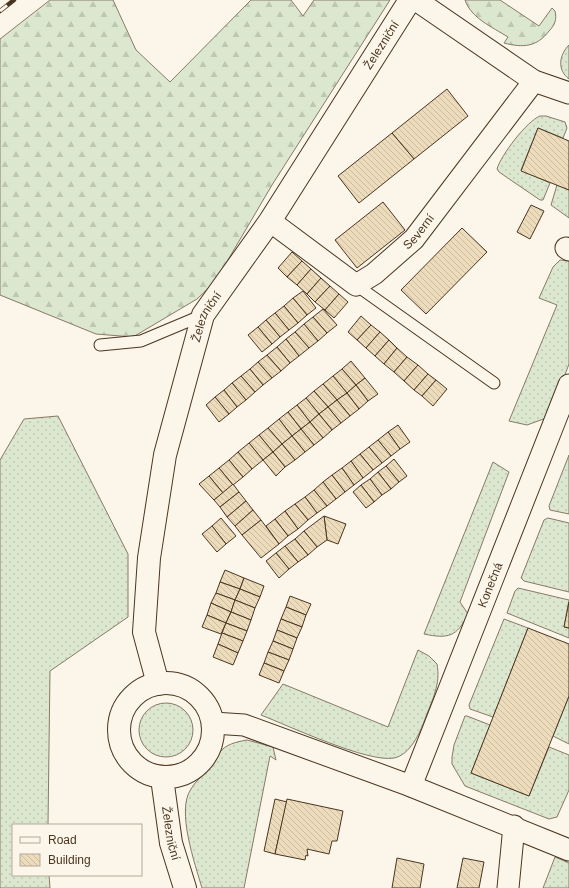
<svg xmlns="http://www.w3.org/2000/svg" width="569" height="888" viewBox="0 0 569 888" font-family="Arial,sans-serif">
<defs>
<pattern id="grass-dots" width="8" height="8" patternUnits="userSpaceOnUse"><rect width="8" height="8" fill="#dce7d0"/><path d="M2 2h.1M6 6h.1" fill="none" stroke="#bec7b2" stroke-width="1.8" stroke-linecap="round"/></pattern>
<pattern id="forest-firs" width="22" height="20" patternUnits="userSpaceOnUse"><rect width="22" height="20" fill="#dce7d0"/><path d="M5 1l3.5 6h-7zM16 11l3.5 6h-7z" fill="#bec7b2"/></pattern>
<pattern id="building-back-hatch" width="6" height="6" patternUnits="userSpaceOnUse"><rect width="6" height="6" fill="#ecdcbc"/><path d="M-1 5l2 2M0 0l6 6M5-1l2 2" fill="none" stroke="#ccbda1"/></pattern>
</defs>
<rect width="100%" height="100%" fill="#fbf6e9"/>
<g fill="url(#grass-dots)" stroke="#887966">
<path d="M569,45v34c-12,-9 -10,-24 0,-34z"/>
<path d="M540,116h6l19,6 2,6 -4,10 -25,-10 -17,42 29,13 -7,17h-3l-41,-28 -2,-3c4,-14 30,-48 43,-53z"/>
<polygon points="557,185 569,190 569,218 551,205"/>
<polygon points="560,260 569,261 569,364 549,417 527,425 509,421 557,305 539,298 553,267"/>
<polygon points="58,416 128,554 128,617 50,671 48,825 13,825 13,875 49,875 50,888 0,888 0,460 24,419"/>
<polygon points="569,455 569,514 550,510 549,506"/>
<path d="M493,462l16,10 -49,130 8,12c-11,23 -20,25 -44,20z"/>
<polygon points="548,518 569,523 569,592 524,581 521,578 544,520"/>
<polygon points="518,588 569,600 564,627 569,628 569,638 507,613 515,591"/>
<polygon points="504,619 528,628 493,717 470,709 469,705"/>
<path d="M418,650l11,6 8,8c4,20 -5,36 -12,55 -5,14 -15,36 -31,39 -26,5 -105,-32 -133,-43l22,-31 105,43z"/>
<polygon points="569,696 569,744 553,736"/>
<circle cx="166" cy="730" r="27"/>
<polygon points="465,716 467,716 490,725 471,773 529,796 549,747 569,755 569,790 557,817 549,819 465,786 452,764 452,757 454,745"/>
<path d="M247,740l26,7 3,13 -6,-4 -26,132h-42c-7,-24 -26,-78 -11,-99 5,-9 14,-15 21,-23 3,-4 4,-9 7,-13 7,-9 17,-11 28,-13z"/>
<polygon points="555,857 569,863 569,888 543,888"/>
</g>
<g fill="url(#forest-firs)" stroke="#887966">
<polygon points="50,0 113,0 136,50 170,82 251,0 291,0 303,16 314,0 390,0 272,185 215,282 197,299 133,337 96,334 0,295 0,39"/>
<path d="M465,0h35l39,26 13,-18 3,3c2,8 0,14 -6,20 -12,16 -26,17 -45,12l4,-6c-16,-10 -37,-19 -43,-37z"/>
</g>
<g fill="url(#building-back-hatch)" stroke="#4a3520">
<polygon points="447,89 468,116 414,159 392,133"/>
<polygon points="538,128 569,141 569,190 521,171"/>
<polygon points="392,133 414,159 359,203 338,176"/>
<polygon points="383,202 405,230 357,268 335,240"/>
<polygon points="531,205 544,211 530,239 517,232"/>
<polygon points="462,228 487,252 426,314 401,290"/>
<polygon points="292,252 302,261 287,277 278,268"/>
<polygon points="302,261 311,269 297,285 287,277"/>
<polygon points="311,269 321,278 307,294 297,285"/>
<polygon points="321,278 330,286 315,302 307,294"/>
<polygon points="330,286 339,294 325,310 315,302"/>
<polygon points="303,291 316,308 307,315 293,298"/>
<polygon points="339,294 348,302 334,318 325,310"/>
<polygon points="293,298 307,315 298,323 284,306"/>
<polygon points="284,306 298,323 289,330 275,313"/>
<polygon points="323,309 337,325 327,333 313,317"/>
<polygon points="275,313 289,330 280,337 266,320"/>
<polygon points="361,316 371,325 357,340 348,332"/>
<polygon points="313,317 327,333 318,341 304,324"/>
<polygon points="266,320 280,337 272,344 258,327"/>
<polygon points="304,324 318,341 309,348 295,332"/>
<polygon points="371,325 380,332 366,348 357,340"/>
<polygon points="258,327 272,344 262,352 248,335"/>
<polygon points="295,332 309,348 299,356 286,339"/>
<polygon points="380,332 389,340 375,356 366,348"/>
<polygon points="286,339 299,356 290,363 277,347"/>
<polygon points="389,340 397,348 384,364 375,356"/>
<polygon points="277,347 290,363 281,371 267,355"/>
<polygon points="397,348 407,357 394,372 384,364"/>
<polygon points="267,355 281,371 272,378 258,362"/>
<polygon points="407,357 418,365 404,381 394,372"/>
<polygon points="351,361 365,378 356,385 342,369"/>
<polygon points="258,362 272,378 263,385 250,369"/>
<polygon points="418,365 428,374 414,390 404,381"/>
<polygon points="250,369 263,385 255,392 241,376"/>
<polygon points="342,369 356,385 347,393 333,376"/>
<polygon points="428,374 436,380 422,396 414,390"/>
<polygon points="241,376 255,392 246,400 232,383"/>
<polygon points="333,376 347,393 337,400 323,384"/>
<polygon points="365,378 378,394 368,401 356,385"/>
<polygon points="436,380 447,389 433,406 422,396"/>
<polygon points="232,383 246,400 237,407 224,390"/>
<polygon points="323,384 337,400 328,407 314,391"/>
<polygon points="356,385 368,401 359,409 347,393"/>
<polygon points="224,390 237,407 229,414 215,397"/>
<polygon points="314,391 328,407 319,414 306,398"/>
<polygon points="347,393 359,409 350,416 337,400"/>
<polygon points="215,397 229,414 219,422 206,405"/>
<polygon points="306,398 319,414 310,422 297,405"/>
<polygon points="337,400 350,416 341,423 328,407"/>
<polygon points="297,405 310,422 301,429 288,412"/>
<polygon points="328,407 341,423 332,430 319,414"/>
<polygon points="288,412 301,429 292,436 279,419"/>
<polygon points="319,414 332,430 323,438 310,422"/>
<polygon points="279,419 292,436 282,444 268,428"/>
<polygon points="310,422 323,438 314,445 301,429"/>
<polygon points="398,425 410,442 400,449 388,432"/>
<polygon points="268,428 282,444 273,452 259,435"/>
<polygon points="301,429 314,445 305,452 292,436"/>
<polygon points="388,432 400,449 391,456 378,440"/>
<polygon points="259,435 273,452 263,460 249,443"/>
<polygon points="292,436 305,452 295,460 282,444"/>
<polygon points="378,440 391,456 382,463 369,447"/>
<polygon points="249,443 263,460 252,469 238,452"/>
<polygon points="282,444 295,460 285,467 273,452"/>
<polygon points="369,447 382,463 373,470 360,454"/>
<polygon points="238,452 252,469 243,477 229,460"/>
<polygon points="273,452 285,467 276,476 263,460"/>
<polygon points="360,454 373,470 363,478 351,461"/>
<polygon points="394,459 407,476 399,482 386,466"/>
<polygon points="229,460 243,477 233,485 219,468"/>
<polygon points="351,461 363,478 354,485 342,468"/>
<polygon points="386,466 399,482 391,489 378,472"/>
<polygon points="219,468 233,485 223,493 209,476"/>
<polygon points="342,468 354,485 345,492 332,475"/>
<polygon points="378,472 391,489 382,495 370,479"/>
<polygon points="332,475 345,492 336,499 323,482"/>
<polygon points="209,476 223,493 214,500 199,484"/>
<polygon points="370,479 382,495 374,502 361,485"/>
<polygon points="323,482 336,499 327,506 314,490"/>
<polygon points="233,484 239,492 220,507 214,500"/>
<polygon points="361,485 374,502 366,508 353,492"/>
<polygon points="314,490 327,506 317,513 305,497"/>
<polygon points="239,492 246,501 227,517 220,507"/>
<polygon points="305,497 317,513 308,520 295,504"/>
<polygon points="246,501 253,510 235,526 227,517"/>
<polygon points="295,504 308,520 298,529 285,511"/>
<polygon points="253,510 261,520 242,535 235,526"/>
<polygon points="285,511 298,529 288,536 275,519"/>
<polygon points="324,516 346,524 338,544 327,540"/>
<polygon points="324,516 327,540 317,547 304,531"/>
<polygon points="221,518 236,536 226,544 212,526"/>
<polygon points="275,519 288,536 279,544 266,526"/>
<polygon points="261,520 279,544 261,558 242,535"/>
<polygon points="212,526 226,544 217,552 202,534"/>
<polygon points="304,531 317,547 308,555 295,539"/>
<polygon points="295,539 308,555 298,562 285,546"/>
<polygon points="285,546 298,562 289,569 276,553"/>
<polygon points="276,553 289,569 279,578 266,561"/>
<polygon points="225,570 244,578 240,589 220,582"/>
<polygon points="244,578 264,586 260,597 240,589"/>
<polygon points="220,582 240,589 235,600 216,593"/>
<polygon points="240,589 260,597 255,608 235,600"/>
<polygon points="216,593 235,600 231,612 211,603"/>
<polygon points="290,596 311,604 306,615 286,607"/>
<polygon points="235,600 255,608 251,620 231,612"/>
<polygon points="569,602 569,628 564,627"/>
<polygon points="211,603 231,612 226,623 207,615"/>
<polygon points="286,607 306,615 302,627 281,619"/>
<polygon points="231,612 251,620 247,631 226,623"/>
<polygon points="207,615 226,623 221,634 202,627"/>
<polygon points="281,619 302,627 297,638 277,630"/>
<polygon points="226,623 247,631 243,641 222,633"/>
<polygon points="528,628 569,644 569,696 529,796 471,773"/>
<polygon points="277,630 297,638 293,649 273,641"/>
<polygon points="222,633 243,641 238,653 218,644"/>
<polygon points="273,641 293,649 289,660 268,652"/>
<polygon points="218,644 238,653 233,665 213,657"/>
<polygon points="268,652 289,660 284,671 264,663"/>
<polygon points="264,663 284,671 279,683 259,675"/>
<polygon points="275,799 287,802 275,854 264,851"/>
<polygon points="287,799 343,811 337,841 332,841 329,854 307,849 308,856 306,855 305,860 275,854"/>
<polygon points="397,858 424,864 420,888 392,888"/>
<polygon points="463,858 484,862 479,888 457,888"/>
</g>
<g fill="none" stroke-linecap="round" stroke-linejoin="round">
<g stroke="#4a3520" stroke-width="13">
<g id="service">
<polyline points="356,285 494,383"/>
<polyline points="100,345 141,341 203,315"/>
</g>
</g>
<g stroke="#4a3520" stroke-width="23">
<g id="minor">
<polyline points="416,0 534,81 569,93"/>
<path id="s1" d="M270,221l86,64 18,-11 40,-35 120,-158"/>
<polyline points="566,248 569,250"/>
<polyline points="213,723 244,725 411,786 569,850"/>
<path id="s2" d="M411,786l158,-401"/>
<polyline points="508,888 514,826"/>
</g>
</g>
<g stroke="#4a3520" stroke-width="24">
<g id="tertiary">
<circle cx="166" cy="730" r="47"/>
<path id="s3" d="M158,684l-14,-52 5,-74 16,-103 38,-140 67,-94 140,-221"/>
<path id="s4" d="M162,778l9,65 14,45"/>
</g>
</g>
<use href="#service" stroke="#fbf6e9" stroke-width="11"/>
<use href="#minor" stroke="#fbf6e9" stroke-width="21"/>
<use href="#tertiary" stroke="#fbf6e9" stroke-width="22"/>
<g stroke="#4a3520" stroke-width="4.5">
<polyline id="rail" points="0,11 14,0"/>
</g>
<use href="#rail" stroke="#fbf6e9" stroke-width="3" stroke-dasharray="9" stroke-linecap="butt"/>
</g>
<g text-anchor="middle" stroke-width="3" stroke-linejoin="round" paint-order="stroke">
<g font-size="12" fill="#4a3520" stroke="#fbf6e9">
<text dy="4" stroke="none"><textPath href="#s3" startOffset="701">Železniční</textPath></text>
<text dy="4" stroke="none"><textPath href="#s1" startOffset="190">Severní</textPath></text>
<text dy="4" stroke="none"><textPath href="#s3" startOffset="377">Železniční</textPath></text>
<text dy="4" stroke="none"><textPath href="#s2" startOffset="216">Konečná</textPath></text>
<text dy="4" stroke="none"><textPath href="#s4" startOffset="56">Železniční</textPath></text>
</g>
</g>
<rect x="12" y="824" width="130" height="52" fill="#fbf6e9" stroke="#b4a999"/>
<rect x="20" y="837" width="20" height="6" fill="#fbf6e9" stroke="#b4a999"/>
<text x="48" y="844" font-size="12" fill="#4a3520">Road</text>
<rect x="20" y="854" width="20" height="12" fill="url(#building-back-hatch)" stroke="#b4a999"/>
<text x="48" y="864" font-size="12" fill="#4a3520">Building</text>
</svg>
